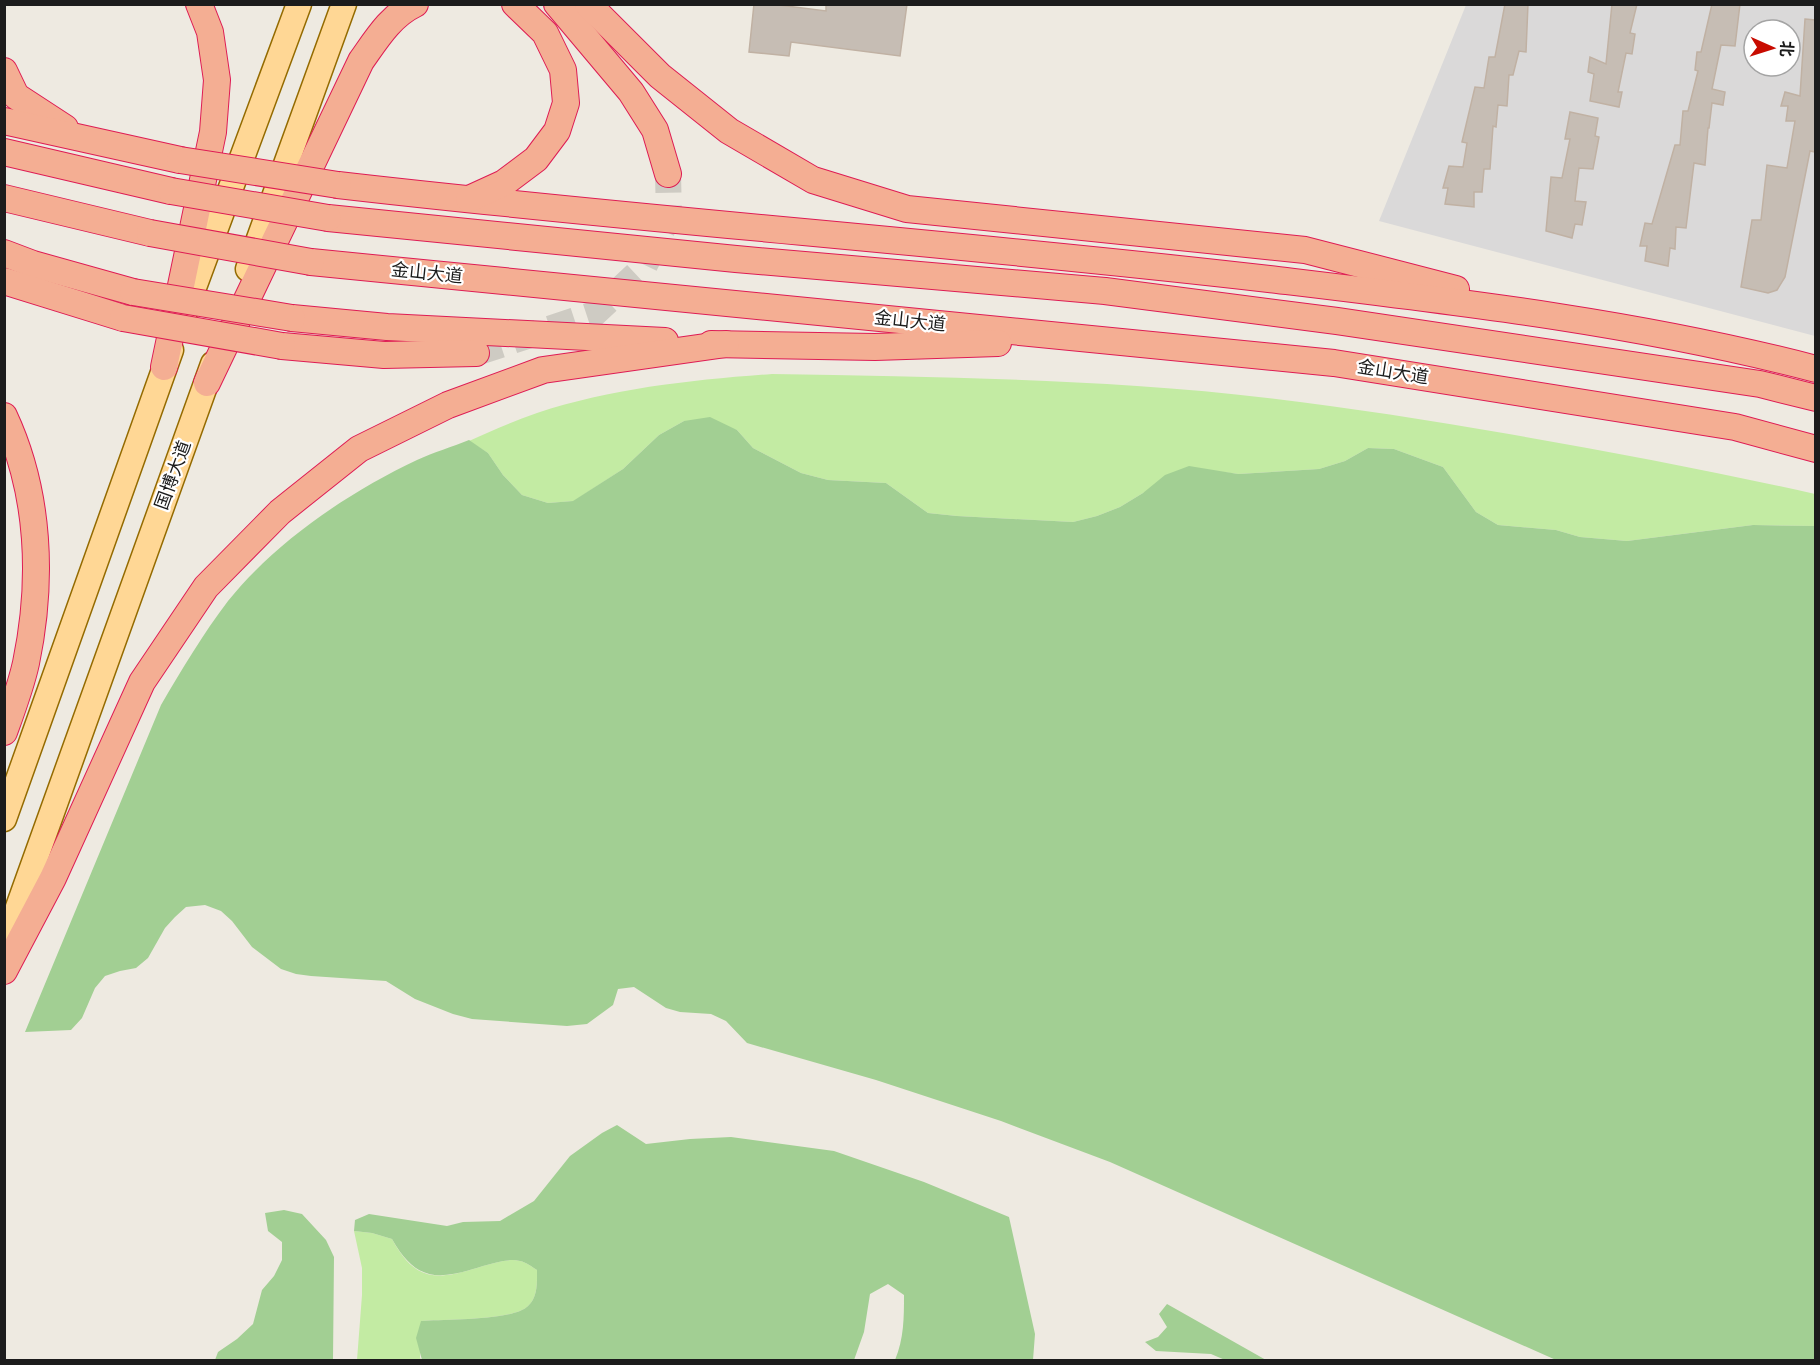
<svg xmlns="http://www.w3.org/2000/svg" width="1820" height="1365" viewBox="0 0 1820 1365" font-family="Commissioner,'Noto Sans SC',sans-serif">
<rect width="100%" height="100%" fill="#eeeae1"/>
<path fill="#dad9d9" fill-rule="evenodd" d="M1466,5h349v331l-436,-115zM1754,30h36v36h-36z"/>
<g fill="#c3eba3">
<path d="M772,374c122,2 244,4 365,12 125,8 249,27 372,48 103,18 205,37 306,60v32l-62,-1 -126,16 -47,-4 -24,-7 -58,-5 -22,-13 -33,-45 -49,-18 -26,-1 -23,13 -26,8 -81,5 -24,-3 -71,22 -23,14 -23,9 -24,6 -116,-6 -29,-3 -42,-30 -58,-3 -27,-7 -48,-25 -16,-18 -53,-9 -25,14 -36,34 -49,32 -26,2 -26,-8 -19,-20 -15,-22 -19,-12c22,-10 45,-20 68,-28 76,-25 156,-33 235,-39z"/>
<path d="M354,1231l18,2 20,6c24,45 47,41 91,27 12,-3 25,-8 37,-5 6,1 12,6 17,9 0,12 1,27 -9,36 -15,15 -84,13 -107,15l-1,37 2,2h-65l5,-65v-27z"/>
</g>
<g fill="#a2cf93">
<path d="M710,417l27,13 16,18 48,25 27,7 58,3 42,30 29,3 116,6 24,-6 23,-9 23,-14 22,-18 24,-9 49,8 81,-5 26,-8 23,-13 26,1 49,18 33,45 22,13 58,5 24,7 47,4 126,-16 62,1v834h-259l-446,-198 -109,-41 -125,-41 -129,-37 -21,-22 -15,-7 -31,-2 -14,-4 -32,-21 -16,2 -5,16 -26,19 -20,2 -95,-7 -19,-5 -38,-15 -29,-18 -75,-5 -15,-2 -15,-5 -29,-22 -20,-26 -11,-10 -16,-6 -19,2 -11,10 -10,11 -17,30 -12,10 -16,3 -15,5 -10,12 -13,30 -11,12 -46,2 136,-327c21,-36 42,-71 67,-104 47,-59 121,-109 189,-141 17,-8 35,-13 52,-20l19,13 15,22 19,20 26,8 25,-2 50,-32 36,-34 25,-14z"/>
<path d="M617,1125l29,19 44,-5 41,-2 103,14 90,31 85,35 26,117 -2,26h-138c9,-21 9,-43 9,-65l-16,-11 -18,10 -6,38 -10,28h-432l-6,-22 5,-17c23,-2 92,0 107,-15 10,-9 9,-24 9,-36 -5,-3 -11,-8 -17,-9 -12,-3 -25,2 -37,5 -44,14 -66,17 -91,-27l-20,-6 -18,-2 1,-11 14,-6 78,12 16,-4 37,-1 34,-20 36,-45 32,-23z"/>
<polygon points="284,1210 302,1214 326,1240 334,1257 333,1360 215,1360 218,1352 237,1339 253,1324 262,1290 274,1276 282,1260 282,1242 268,1231 265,1213"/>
<polygon points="1167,1304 1266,1360 1225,1360 1211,1354 1156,1351 1145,1342 1158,1337 1167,1327 1159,1314"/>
</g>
<g fill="#c6bdb4" stroke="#c0b1a3" stroke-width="1.5">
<polygon points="754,4 771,4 826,11 826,4 907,4 900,56 791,42 789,56 749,52"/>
<polygon points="1505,4 1528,4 1526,52 1519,51 1513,75 1509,75 1507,106 1498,105 1496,127 1493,126 1490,169 1484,169 1482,192 1474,192 1474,207 1445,204 1448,188 1443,188 1449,166 1463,167 1467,143 1462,142 1475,87 1484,88 1489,57 1495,57"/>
<polygon points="1612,4 1637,4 1630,33 1635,34 1632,54 1626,53 1618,92 1622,92 1619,107 1590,101 1594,74 1588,72 1590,57 1606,64"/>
<polygon points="1712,4 1740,4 1735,46 1721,45 1712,89 1725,92 1723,105 1712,103 1709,128 1708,128 1705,165 1694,163 1686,228 1676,227 1675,249 1670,248 1668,266 1645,261 1647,246 1640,246 1645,223 1652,224 1675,145 1680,145 1683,111 1688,111 1698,71 1695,70 1697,52 1701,52"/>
<polygon points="1805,19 1815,20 1815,152 1810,151 1785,277 1777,290 1768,293 1741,287 1752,220 1761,220 1767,165 1787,168 1795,121 1786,121 1788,106 1781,106 1785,92 1800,96"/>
<polygon points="1570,112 1598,118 1595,136 1599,137 1593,169 1579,168 1575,201 1586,202 1582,225 1575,224 1572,238 1546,231 1551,177 1562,178 1570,139 1565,139"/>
</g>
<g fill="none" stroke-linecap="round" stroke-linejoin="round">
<polyline stroke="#cecbc3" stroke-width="26" stroke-dasharray="26 13" stroke-linecap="butt" points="476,353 594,314 644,267 669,216 668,174"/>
<g stroke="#946b00" stroke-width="27">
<g id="primary">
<polyline points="248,269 344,4"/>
<polyline points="183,317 299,4"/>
<polyline points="4,819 171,350"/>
<polyline points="4,946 213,364"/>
</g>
</g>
<g stroke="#de1c54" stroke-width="28">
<g id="trunk">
<polyline points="557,4 631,92 655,130 668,174"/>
<polyline points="588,4 660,76 729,131 813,180 907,209 1305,250 1456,289"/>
<polyline points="4,71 16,96 65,128"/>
<polyline points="4,121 180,160"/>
<polyline points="4,152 171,191"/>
<path d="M338,185c310,36 621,58 931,94 183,22 368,43 547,90"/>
<polyline points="4,198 150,233"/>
<polyline points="469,199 504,183 536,159 557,131 566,103 563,70 545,33 515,4"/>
<polyline points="328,218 736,259 1105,291 1337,321 1760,384 1816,398"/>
<polyline points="4,253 33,264 133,292"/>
<polyline points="311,262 1334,363 1735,427 1816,449"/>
<polyline points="4,281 123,318"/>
<polyline points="292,318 387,327 665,341"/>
<polyline points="711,344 875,347 998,343"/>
<polyline points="282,346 384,355 476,353"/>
<polyline points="164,367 213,132 217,80 210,32 199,4"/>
<path d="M207,383l154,-322c15,-21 29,-45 54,-57"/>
<path d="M4,416c36,77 39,165 22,247 -5,23 -14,47 -22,69"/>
<polyline points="4,971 53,878 142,682 206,587 280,512 359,449 448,405 543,370 726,344"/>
</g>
</g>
<use href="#primary" stroke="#ffd795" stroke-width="24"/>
<use href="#trunk" stroke="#f4ae93" stroke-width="26"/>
<g stroke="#de1c54" stroke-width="28" stroke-linecap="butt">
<g id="trunk-bridge">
<polyline points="180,160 338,185"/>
<polyline points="171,191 328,218"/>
<polyline points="150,233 311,262"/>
<polyline points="133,292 292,318"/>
<polyline points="123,318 282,346"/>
</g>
</g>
<use href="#trunk-bridge" stroke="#f4ae93" stroke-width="26"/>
</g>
<g text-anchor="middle" stroke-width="4.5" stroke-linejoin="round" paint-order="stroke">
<g font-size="18" fill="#1c1c1c" stroke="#fff">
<text transform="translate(427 273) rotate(6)" y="6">金山大道</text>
<text transform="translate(910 321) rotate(6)" y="6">金山大道</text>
<text transform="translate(1393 372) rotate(9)" y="6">金山大道</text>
<text transform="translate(173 475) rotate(-70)" y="6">国博大道</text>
</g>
</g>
<rect width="1820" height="1365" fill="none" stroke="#1c1c1c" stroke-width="12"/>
<g transform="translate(1772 48) rotate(93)"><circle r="28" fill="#ffffff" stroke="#a4a4a4" stroke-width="1.5"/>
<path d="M0-4.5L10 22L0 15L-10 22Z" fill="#c80b00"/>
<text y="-9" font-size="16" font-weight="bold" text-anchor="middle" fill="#1c1c1c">北</text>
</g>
</svg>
